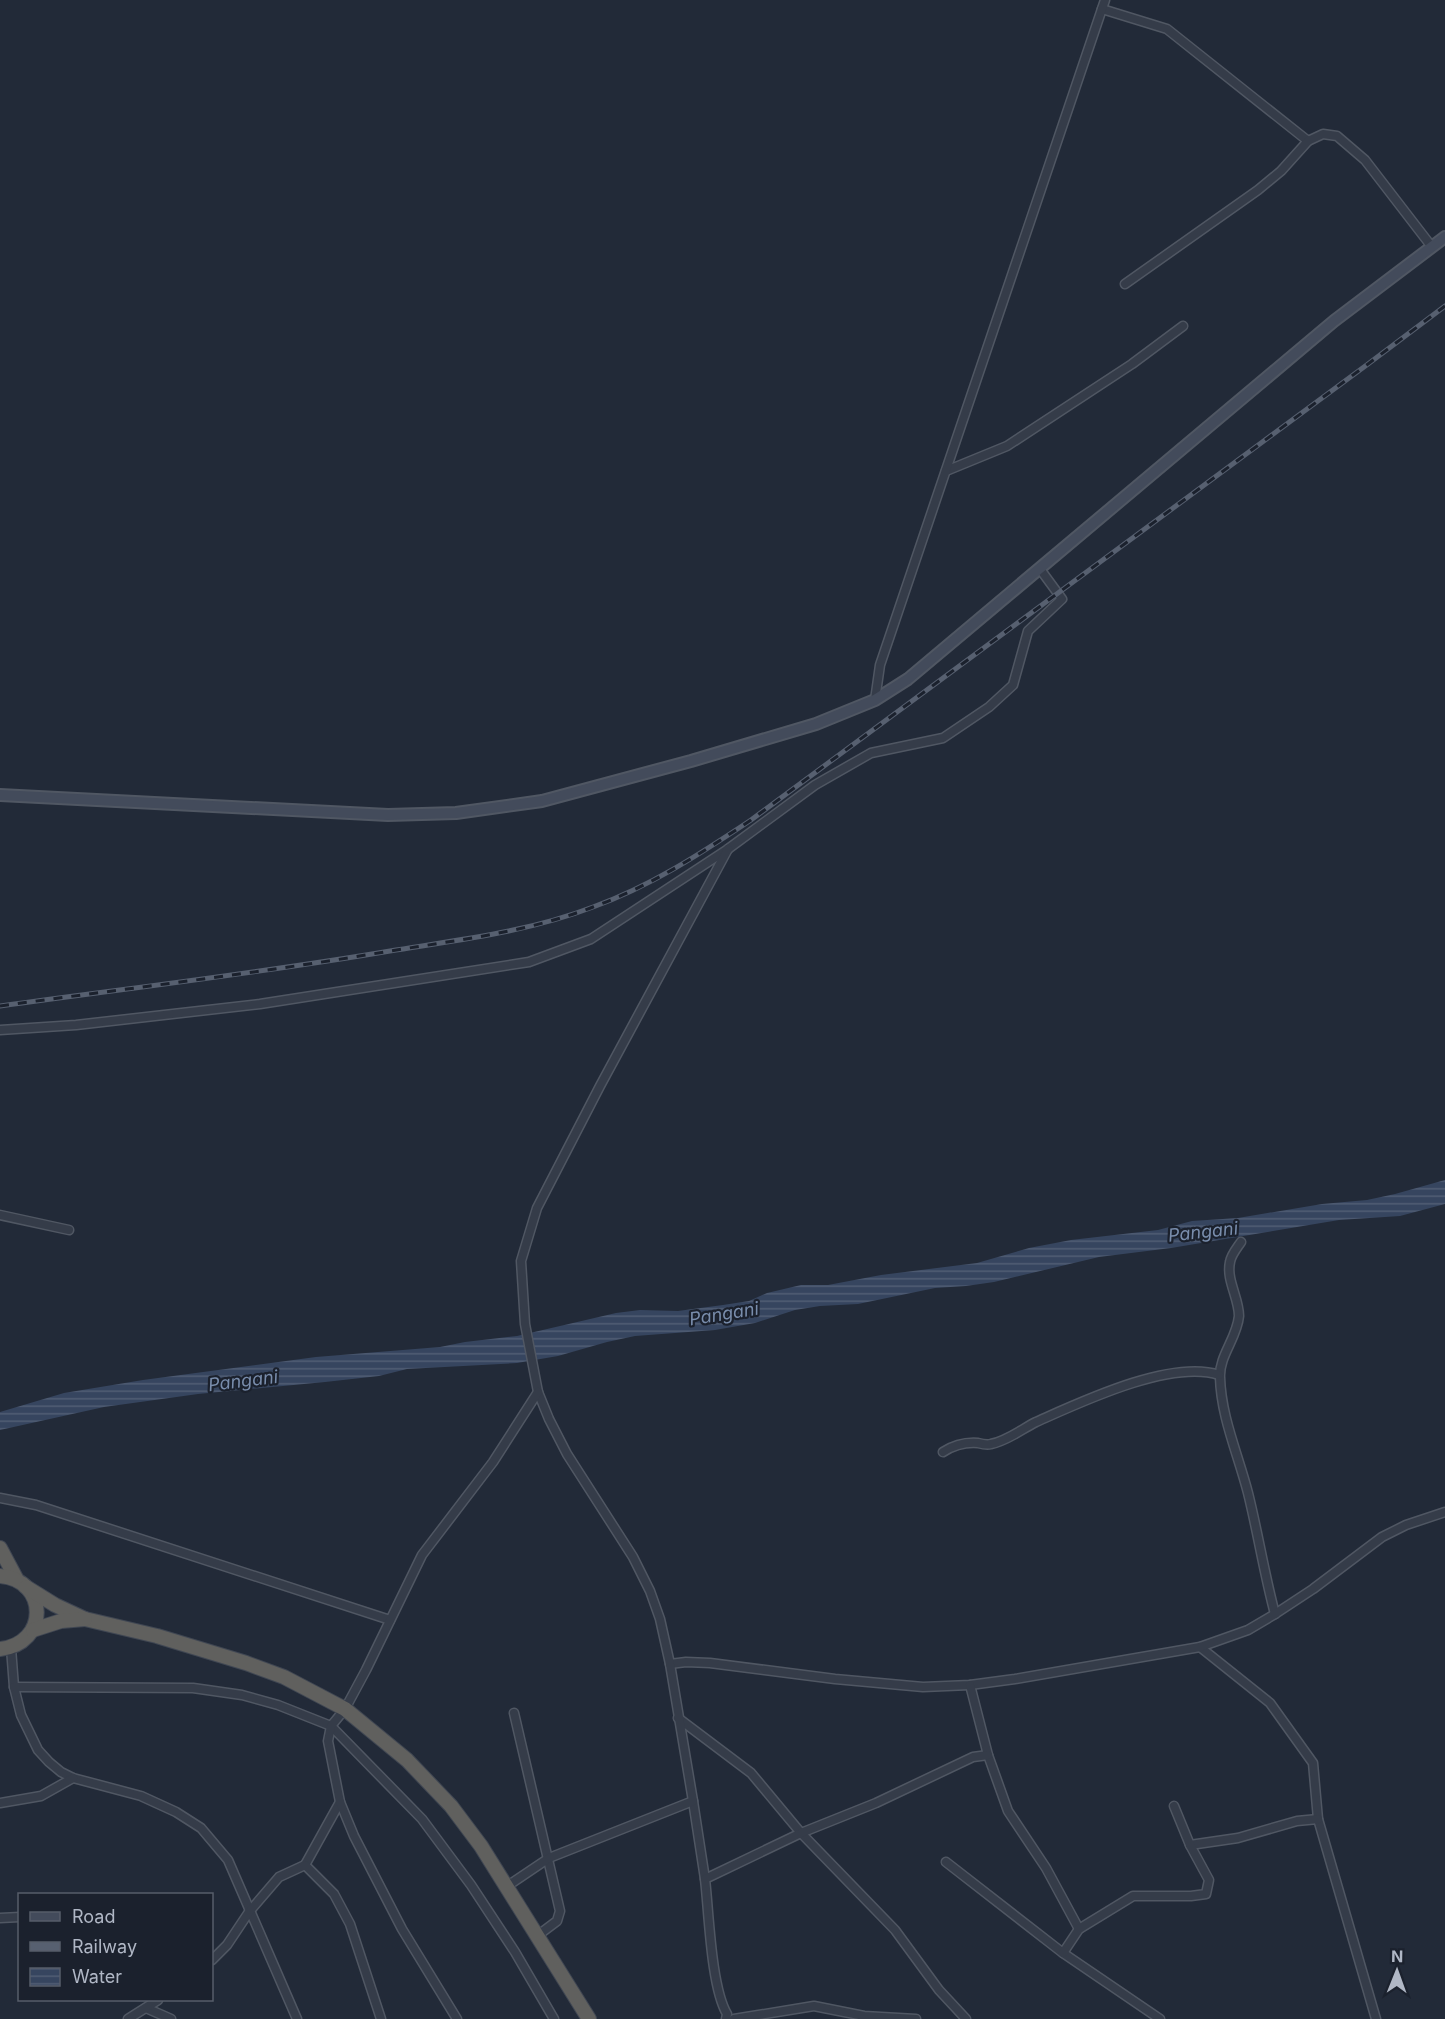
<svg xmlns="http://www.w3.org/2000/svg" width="1445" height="2019" viewBox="0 0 1445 2019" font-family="Inter,sans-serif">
<defs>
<pattern id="water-rules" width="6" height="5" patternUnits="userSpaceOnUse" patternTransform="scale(1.5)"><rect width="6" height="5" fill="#36455f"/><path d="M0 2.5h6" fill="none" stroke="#515e74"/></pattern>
</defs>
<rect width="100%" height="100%" fill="#222a38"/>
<polygon fill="url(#water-rules)" points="1445,1180 1445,1204 1400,1216 1339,1220 1171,1248 1099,1257 994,1282 966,1286 935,1288 858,1304 820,1306 795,1310 755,1323 715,1330 635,1336 607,1342 558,1356 517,1363 407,1369 379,1376 325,1382 198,1394 104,1407 0,1430 0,1412 64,1393 143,1380 316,1357 440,1347 465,1342 517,1336 616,1313 640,1310 678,1311 723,1305 749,1301 767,1293 801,1285 828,1285 881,1275 977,1263 1029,1248 1071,1240 1158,1230 1192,1221 1238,1218 1322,1204 1367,1200 1395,1194"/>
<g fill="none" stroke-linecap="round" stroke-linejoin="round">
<g stroke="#505763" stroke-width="11">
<g id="minor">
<polyline points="1102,9 1167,29 1308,141"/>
<polyline points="1125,284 1258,190 1281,171 1308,141 1323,134 1337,136 1365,160 1432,247"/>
<polyline points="946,471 1007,446 1132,364 1183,326"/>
<polyline points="875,700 880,665 1105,0"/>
<polyline points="0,1030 76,1025 260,1004 529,962 591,939 728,849 815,785 871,753 943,738 989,707 1013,685 1028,631 1062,599 1040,569"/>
<polyline points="0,1215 69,1230"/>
<path d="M1241,1242c-4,6 -10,13 -11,20 -4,18 9,36 9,54 -2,22 -20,40 -19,61 1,40 18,77 28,116 10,40 16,80 27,121"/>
<path d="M943,1452c11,-7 22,-10 35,-9 4,1 9,2 13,1 16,-3 31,-15 45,-22 45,-20 135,-63 183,-47"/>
<polyline points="0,1498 36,1505 390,1620"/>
<polyline points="1200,1647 1270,1703 1313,1763 1318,1819 1376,2019"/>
<polyline points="11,1648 14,1687 21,1715 38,1750 49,1762 61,1772 73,1778 141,1796 176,1812 201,1828 228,1860 297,2019"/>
<polyline points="670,1664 686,1662 710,1663 835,1679 923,1687 970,1685 1015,1679 1200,1647 1248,1630 1275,1614 1313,1589 1382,1537 1406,1525 1445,1512"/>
<polyline points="970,1685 988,1755 1008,1811 1046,1868 1079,1929"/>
<polyline points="14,1687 193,1688 242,1695 278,1705 331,1726 422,1819 471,1885 515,1952 554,2019"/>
<polyline points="514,1713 560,1911 557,1921 537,1936"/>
<polyline points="678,1718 751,1773 801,1833 895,1930 939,1990 966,2019"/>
<polyline points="693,1801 705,1879"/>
<polyline points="0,1803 41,1796 73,1778"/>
<polyline points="1190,1845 1238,1838 1297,1821 1318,1819"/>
<polyline points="946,1862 1063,1953 1160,2019"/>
<polyline points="305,1865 340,1802"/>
<polyline points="506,1887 549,1858 693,1801 670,1664 660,1619 650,1591 633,1557 567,1454 549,1419 538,1392 525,1324 521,1261 537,1208 600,1086 728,849"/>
<polyline points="0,1918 20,1917"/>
<polyline points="1063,1953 1079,1929 1133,1896 1191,1896 1206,1894 1209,1880 1190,1845 1174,1806"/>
<polyline points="212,1960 227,1945 249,1912 279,1877 305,1865 334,1894 350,1924 381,2019"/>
<polyline points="146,2008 171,2019"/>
<polyline points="128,2019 158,2000"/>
<polyline points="457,2019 402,1929 354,1836 340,1802 328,1741 331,1726 345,1709 366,1670 422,1555 493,1462 538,1392"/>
<path d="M726,2019l1,-5c-16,-27 -18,-101 -22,-135l96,-46 75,-30 97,-46 15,-2"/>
<polyline points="734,2019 814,2006 864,2016 916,2019"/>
</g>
</g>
<g stroke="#505763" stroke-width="14">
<polyline id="secondary" points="0,795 388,815 456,813 542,801 691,761 816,724 875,700 908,679 1334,321 1445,237"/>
</g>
<g stroke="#404753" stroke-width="16">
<g id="trunk">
<polyline points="0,1548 17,1580"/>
<path d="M0,1576c49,4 49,68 0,73"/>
<polyline points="26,1587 55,1605 85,1619 157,1636 246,1663 284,1677 345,1709 407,1760 451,1806 481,1846 589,2019"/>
<polyline points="33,1630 61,1621 85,1619"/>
</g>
</g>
<use href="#minor" stroke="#353c49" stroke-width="8"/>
<use href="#secondary" stroke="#434b5b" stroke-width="10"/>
<use href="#trunk" stroke="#60605e" stroke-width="14"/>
<g stroke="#576070" stroke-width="5">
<path id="rail" d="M0,1006c130,-18 261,-33 390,-55 68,-11 138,-19 203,-44 58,-21 107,-53 158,-87l617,-456 77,-58"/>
</g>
<use href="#rail" stroke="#1b212d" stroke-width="3" stroke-dasharray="9" stroke-linecap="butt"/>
</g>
<g text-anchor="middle" stroke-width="4.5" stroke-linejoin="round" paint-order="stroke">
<g font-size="18" font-style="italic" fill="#798dac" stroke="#1b212d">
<text transform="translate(1203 1232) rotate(-6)" y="6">Pangani</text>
<text transform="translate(724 1314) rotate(-9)" y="6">Pangani</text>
<text transform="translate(243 1381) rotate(-7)" y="6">Pangani</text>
</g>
</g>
<rect x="18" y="1893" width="195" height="108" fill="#1b212d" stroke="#575d6a" stroke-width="1.5"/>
<rect x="30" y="1912" width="30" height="9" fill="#434b5b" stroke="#575d6a" stroke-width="1.5"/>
<text x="72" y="1923" font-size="18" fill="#b0b7c5">Road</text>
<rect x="30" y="1942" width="30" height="9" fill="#576070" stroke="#575d6a" stroke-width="1.5"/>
<text x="72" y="1953" font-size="18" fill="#b0b7c5">Railway</text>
<rect x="30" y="1968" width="30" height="18" fill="url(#water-rules)" stroke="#575d6a" stroke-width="1.5"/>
<text x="72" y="1983" font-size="18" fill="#b0b7c5">Water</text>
<g transform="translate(1397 1971) rotate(1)" stroke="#1b212d" stroke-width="4.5" paint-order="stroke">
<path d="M0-4.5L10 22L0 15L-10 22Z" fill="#b0b7c5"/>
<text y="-9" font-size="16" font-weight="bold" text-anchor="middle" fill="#b0b7c5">N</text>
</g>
</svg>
